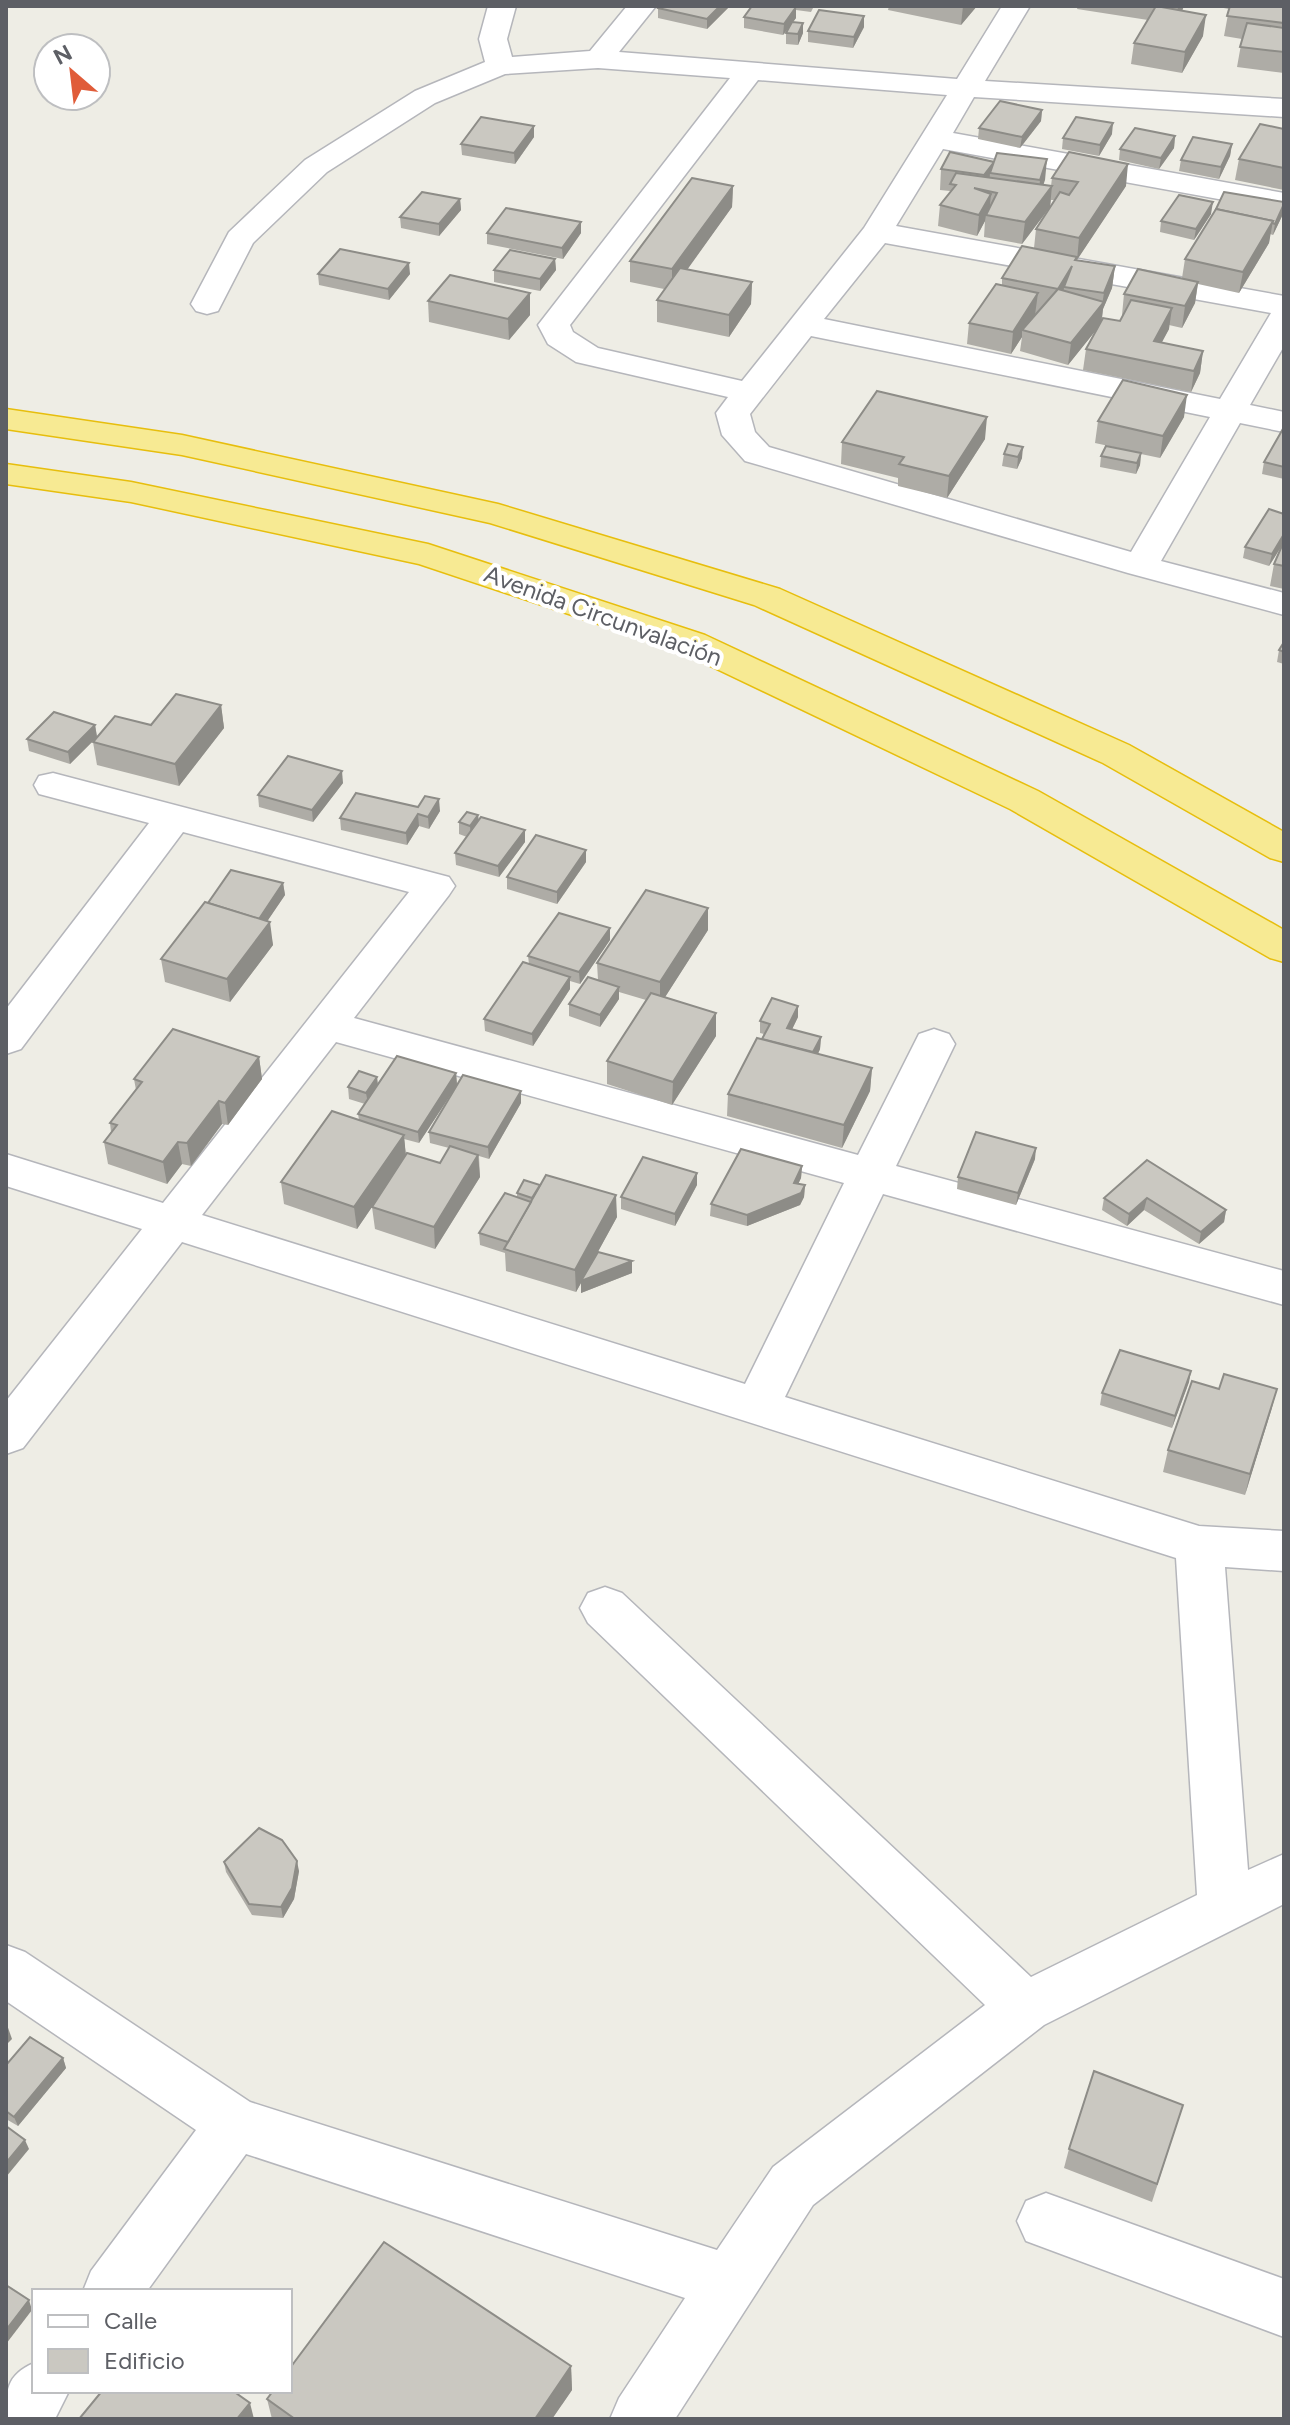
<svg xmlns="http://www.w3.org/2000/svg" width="1290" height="2425" viewBox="0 0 1290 2425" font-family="Figtree,sans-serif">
<rect width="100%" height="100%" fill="#eeede5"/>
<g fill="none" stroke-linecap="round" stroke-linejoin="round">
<g stroke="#b5b6bb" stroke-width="3">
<g id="minor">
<path d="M488,6h28l-9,33 5,18 78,-6 37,-45h29l-37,46 338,27 45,-73h28l-45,75 299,18v18l-310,-20 -21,36 331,60v18l-341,-62 -47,77 388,70v50l-34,59 34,7v20l-44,-9 -79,138 123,32v22l-156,-42 -383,-112 -23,-26 -6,-22 12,-16 -152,-35 -28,-18 -10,-19 192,-247 -132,-10 -93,6 -70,29 -108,69 -74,71 -35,68 -11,3 -11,-3 -5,-7 38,-72 76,-72 110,-69 70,-29 -6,-23zM758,80l189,15 -83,133 -122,153 -144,-33 -25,-16 -3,-7zM885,243l386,70 -51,86 -396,-80zM811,336l399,81 -79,135 -362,-105 -14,-15 -5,-18z"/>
<path d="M53,773l396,104 6,9 -6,9 -95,123 504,137 61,-121 15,-5 15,5 6,10 -59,122 388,105v34l-401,-111 -98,203 414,129 85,5v40l-59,-4 23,303 36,-16v50l-240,121 -231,180 -138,214h-65l9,-21 66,-100 -439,-144 -99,137h-64l8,-20 105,-141 -190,-129v-56l19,7 225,150 467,148 56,-83 212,-162 -397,-382 -8,-15 8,-15 17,-6 17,6 409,384 166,-82 -21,-337 -994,-316 -159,206 -17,6v-53l136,-172 -136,-43v-32l157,49 246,-311 -226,-60 -162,217 -15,5v-45l143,-186 -110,-29 -5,-9 5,-9zM336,1042l508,141 -99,201 -543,-169z"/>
<polygon points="1046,2193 1284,2279 1284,2337 1026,2241 1017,2221 1026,2201"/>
<path d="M34,2363v28h35l-14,28h-49c0,-28 0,-44 28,-56z"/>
</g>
</g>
<g stroke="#e7be0d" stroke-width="3">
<g id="highway">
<polygon points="6,409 182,435 498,504 780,589 1129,745 1284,832 1284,862 1270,858 1103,763 754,605 490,523 182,455 6,429"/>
<polygon points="6,464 131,482 428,544 705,635 1038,791 1284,930 1284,962 1270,958 1010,809 679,651 419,564 131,502 6,484"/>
</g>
</g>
<use href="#minor" fill="#fff" fill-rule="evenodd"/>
<use href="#highway" fill="#f7ea93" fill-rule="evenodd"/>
</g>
<g fill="#aeaca6">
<polygon points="659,6 730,6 707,29 658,18 658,8"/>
<polygon points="752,6 814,6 811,12 796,10 796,18 793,22 803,33 798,45 786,44 786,33 790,26 783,35 744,28 744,17"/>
<polygon points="889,6 977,6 961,25 888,10"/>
<polygon points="1078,6 1184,6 1182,11 1203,36 1182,73 1131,64 1134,43 1148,20 1077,9"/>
<polygon points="1213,6 1284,6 1284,73 1237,67 1242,39 1224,36 1229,9"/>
<polygon points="864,27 853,48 808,42 808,31"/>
<polygon points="1042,110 1041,121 1020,148 978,139 979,128"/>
<polygon points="534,126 534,137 515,164 462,155 461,144"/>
<polygon points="1284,129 1284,190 1235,180 1239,159"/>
<polygon points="1112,134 1099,156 1062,149 1063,138"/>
<polygon points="1175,136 1174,148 1159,169 1119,160 1120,149"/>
<polygon points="1232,144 1230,156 1219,179 1179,171 1181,160"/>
<polygon points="1047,159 1043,185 1051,186 1052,178 1126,186 1076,261 1115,266 1112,288 1103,309 1102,319 1120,321 1123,316 1122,315 1124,294 1182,278 1185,259 1283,214 1273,235 1270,234 1269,243 1239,293 1198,284 1195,303 1182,328 1169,325 1169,329 1161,343 1203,351 1200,373 1191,392 1083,370 1086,349 1095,331 1068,365 1020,351 1022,337 1011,354 967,344 969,323 1002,285 1002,278 1034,248 1036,229 1055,200 1051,200 1050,207 1022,244 984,237 985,221 977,236 938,226 940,205 950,193 950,191 940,190 941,169 994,162"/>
<polygon points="733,186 732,207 687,269 752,282 751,304 729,337 657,322 657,300 664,289 630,282 630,261"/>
<polygon points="460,199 461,210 439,236 401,228 400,217"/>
<polygon points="1211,214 1194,240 1160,232 1161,221"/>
<polygon points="487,233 581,233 563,259 487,244"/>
<polygon points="555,259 556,270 540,291 494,282 494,270"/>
<polygon points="318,274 410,274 389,300 319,285"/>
<polygon points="428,301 530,315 509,340 429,322"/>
<polygon points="1184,417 1160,458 1141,454 1140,465 1136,474 1100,467 1101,456 1127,450 1095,443 1098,421"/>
<polygon points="1284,427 1284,479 1262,474 1264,462"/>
<polygon points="985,439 947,498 898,486 898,478 841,464 842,442"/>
<polygon points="1004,454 1022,458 1017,469 1002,466"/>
<polygon points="1284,514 1284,589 1270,586 1274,564 1283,544 1269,566 1243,558 1245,547"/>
<polygon points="1284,642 1284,664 1277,662 1279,650"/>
<polygon points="221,705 224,728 179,786 97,765 93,742"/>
<polygon points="95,725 97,737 70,764 29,751 27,739"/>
<polygon points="343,783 313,822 259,807 258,795"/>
<polygon points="418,807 440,811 429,829 419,826 407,845 341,830 340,818"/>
<polygon points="478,815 479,821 525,830 525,842 499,877 456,865 455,853 467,837 459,834 459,822"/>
<polygon points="586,862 557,904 507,889 507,877"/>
<polygon points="283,883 285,895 267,921 273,945 230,1002 165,982 161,959 208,903"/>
<polygon points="708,930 665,997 716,1013 716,1036 672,1105 607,1084 607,1061 646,1000 619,992 619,999 600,1027 569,1016 569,1004 598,980 597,963"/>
<polygon points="610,940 580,984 570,981 570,989 533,1046 485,1031 484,1019 529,964 528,956"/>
<polygon points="798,1017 792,1029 821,1037 820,1049 818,1054 872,1068 870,1091 842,1148 727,1116 728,1094 764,1034 760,1033 760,1021"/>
<polygon points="259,1057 262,1079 228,1125 222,1124 191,1166 182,1164 167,1184 108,1164 104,1142 111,1132 110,1123 136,1090 134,1079"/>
<polygon points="456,1073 457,1085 419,1143 404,1139 406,1156 440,1163 449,1148 430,1143 429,1132 521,1103 489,1159 479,1156 480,1177 435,1249 375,1229 372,1207 380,1195 357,1229 284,1204 281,1182 359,1120 358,1114 365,1104 349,1099 348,1087 377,1077 378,1085"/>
<polygon points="1035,1159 1016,1205 957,1189 958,1177"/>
<polygon points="1147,1160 1226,1210 1224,1222 1199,1244 1144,1210 1127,1226 1102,1210 1104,1198"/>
<polygon points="802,1166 801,1178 798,1184 805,1185 804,1197 800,1205 747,1226 710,1216 711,1204"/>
<polygon points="697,1185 675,1226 621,1209 621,1197"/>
<polygon points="517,1193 617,1217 592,1262 632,1261 632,1273 581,1293 581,1283 576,1292 506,1271 505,1253 480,1245 479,1233 517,1197"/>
<polygon points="1189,1382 1172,1428 1100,1405 1102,1393"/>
<polygon points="1219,1389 1277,1389 1245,1495 1163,1472 1168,1450"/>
<polygon points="224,1862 299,1871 294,1899 283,1918 252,1915 226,1872"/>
<polygon points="63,2058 66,2068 18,2126 6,2119 6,2065"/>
<polygon points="1183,2105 1152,2202 1064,2168 1069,2149"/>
<polygon points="571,2366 572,2390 552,2419 272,2419 267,2399"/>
</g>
<g fill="#8d8c87">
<polygon points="720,6 730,6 707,29 707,19"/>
<polygon points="963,6 977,6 961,25"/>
<polygon points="1178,6 1184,6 1176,24"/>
<polygon points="796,7 796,18 783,35 784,24"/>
<polygon points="1206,15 1203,36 1182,73 1185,52"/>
<polygon points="864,16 864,27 853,48 854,37"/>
<polygon points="803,23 803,33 798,45 798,34"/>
<polygon points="1042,110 1041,121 1020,148 1022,137"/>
<polygon points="1113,123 1112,134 1099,156 1100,145"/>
<polygon points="534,126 534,137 515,164 514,153"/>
<polygon points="1175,136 1174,148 1159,169 1161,158"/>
<polygon points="1232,144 1230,156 1219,179 1221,167"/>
<polygon points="1047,159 1045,180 1038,201 1040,180"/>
<polygon points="994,162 990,173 989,187 983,190 984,175"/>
<polygon points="1128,164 1126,186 1077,260 1079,238"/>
<polygon points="733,186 732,207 672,291 672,269"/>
<polygon points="1052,186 1050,207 1022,244 1025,222"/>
<polygon points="991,194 989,215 986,215 985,221 977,236 979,215"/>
<polygon points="460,199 461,210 439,236 439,224"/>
<polygon points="1213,202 1211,214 1194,240 1196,229"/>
<polygon points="1284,204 1283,214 1273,235 1275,224"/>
<polygon points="1273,221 1269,243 1239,293 1243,272"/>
<polygon points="581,222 581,233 563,259 562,248"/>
<polygon points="555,259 556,270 540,291 540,279"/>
<polygon points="409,263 410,274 389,300 388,289"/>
<polygon points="1072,266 1064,287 1063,298 1058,289"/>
<polygon points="1115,266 1112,288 1103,309 1101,324 1068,365 1071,343 1102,305 1104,293"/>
<polygon points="752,282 751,304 729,337 729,315"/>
<polygon points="1198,282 1195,303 1182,328 1185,306"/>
<polygon points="530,293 530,315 509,340 508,319"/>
<polygon points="1038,293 1035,315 1022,330 1022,337 1011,354 1013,332"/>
<polygon points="1172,308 1169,329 1151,363 1154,341"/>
<polygon points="1203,351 1200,373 1191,392 1194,371"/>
<polygon points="1187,395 1184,417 1160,458 1163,436"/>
<polygon points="987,417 985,439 947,498 949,476"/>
<polygon points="1023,447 1022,458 1017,469 1018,457"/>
<polygon points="1141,453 1140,465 1136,474 1137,463"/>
<polygon points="1284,534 1284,542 1269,566 1272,554"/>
<polygon points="221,705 224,728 179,786 175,764"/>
<polygon points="95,725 97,737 70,764 68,752"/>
<polygon points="342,771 343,783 313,822 312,810"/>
<polygon points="439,799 440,811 429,829 428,817"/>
<polygon points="418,814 419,826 407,845 406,833"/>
<polygon points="478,815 479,827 471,838 470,826"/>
<polygon points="525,830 525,842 499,877 498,866"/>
<polygon points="586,850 586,862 557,904 557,892"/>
<polygon points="283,883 285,895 260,932 258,921"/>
<polygon points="708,908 708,930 660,1005 660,982"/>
<polygon points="270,922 273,945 230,1002 227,979"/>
<polygon points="610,928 610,940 580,984 579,972"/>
<polygon points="570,977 570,989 533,1046 532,1034"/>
<polygon points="619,987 619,999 600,1027 600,1015"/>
<polygon points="798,1006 798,1017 787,1040 787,1028"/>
<polygon points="716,1013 716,1036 672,1105 673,1082"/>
<polygon points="821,1037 820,1049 813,1064 813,1052"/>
<polygon points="259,1057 262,1079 228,1125 225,1103"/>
<polygon points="872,1068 870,1091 842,1148 844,1125"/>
<polygon points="456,1073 457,1085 419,1143 418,1132"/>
<polygon points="377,1077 378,1089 368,1104 366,1093"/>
<polygon points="521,1091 521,1103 489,1159 488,1147"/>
<polygon points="219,1101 222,1124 191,1166 187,1143"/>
<polygon points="404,1135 406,1157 357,1229 354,1207"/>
<polygon points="178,1142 182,1164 167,1184 163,1162"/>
<polygon points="1036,1148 1035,1159 1016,1205 1018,1193"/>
<polygon points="478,1155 480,1177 435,1249 434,1227"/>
<polygon points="802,1166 801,1178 793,1195 794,1183"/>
<polygon points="697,1173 697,1185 675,1226 675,1214"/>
<polygon points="805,1185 804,1197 800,1205 747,1226 747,1215"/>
<polygon points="616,1195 617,1217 582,1281 632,1261 632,1273 581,1293 581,1283 576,1292 575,1270"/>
<polygon points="1147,1198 1144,1210 1127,1226 1129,1214"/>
<polygon points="1226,1210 1224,1222 1199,1244 1201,1232"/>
<polygon points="1191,1371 1189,1382 1172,1428 1175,1416"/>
<polygon points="1277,1389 1271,1411 1245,1495 1250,1474"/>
<polygon points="297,1861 299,1871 294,1899 283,1918 281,1907"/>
<polygon points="6,2022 12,2039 6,2045"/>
<polygon points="63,2058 66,2068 18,2126 14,2117"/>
<polygon points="25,2140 29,2149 6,2177 6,2163"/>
<polygon points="29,2300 32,2310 6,2344 6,2330"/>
<polygon points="571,2366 572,2390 552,2419 535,2419"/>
<polygon points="250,2403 254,2419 237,2419"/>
</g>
<g fill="#cac8c1" stroke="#8d8c87" stroke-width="2">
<polygon points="659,6 720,6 707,19 658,8"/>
<polygon points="752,6 791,6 796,7 784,24 744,17"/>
<polygon points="1156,6 1206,15 1185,52 1134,43"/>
<polygon points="1230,6 1284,6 1284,23 1227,16"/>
<polygon points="819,10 864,16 854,37 808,31"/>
<polygon points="792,22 803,23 798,34 786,33"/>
<polygon points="1247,23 1284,28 1284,52 1240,47"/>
<polygon points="1000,101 1042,110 1022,137 979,128"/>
<polygon points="481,117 534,126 514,153 461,144"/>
<polygon points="1076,117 1113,123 1100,145 1063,138"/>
<polygon points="1260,124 1284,129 1284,168 1239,159"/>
<polygon points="1135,128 1175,136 1161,158 1120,149"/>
<polygon points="1193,137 1232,144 1221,167 1181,160"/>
<polygon points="950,152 994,162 984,175 941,169"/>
<polygon points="1069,152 1128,164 1079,238 1036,229 1060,192 1069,195 1078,182 1052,178"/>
<polygon points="997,153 1047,159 1040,180 990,173"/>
<polygon points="956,173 1052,186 1025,222 986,215 997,193 974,188 991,194 979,215 940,205 956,185 950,184"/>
<polygon points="692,178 733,186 672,269 630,261"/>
<polygon points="422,192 460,199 439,224 400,217"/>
<polygon points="1224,192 1284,202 1284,204 1275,224 1272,223 1273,221 1216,209"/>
<polygon points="1179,195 1213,202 1196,229 1161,221"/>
<polygon points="506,208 581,222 562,248 487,233"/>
<polygon points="1216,209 1273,221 1243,272 1185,259"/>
<polygon points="1022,246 1077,257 1075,260 1115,266 1104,293 1064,287 1072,266 1058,289 1002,278"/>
<polygon points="340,249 409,263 388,289 318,274"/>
<polygon points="510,250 555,259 540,279 494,270"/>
<polygon points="680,268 752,282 729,315 657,300"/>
<polygon points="1138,269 1198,282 1185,306 1124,294"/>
<polygon points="450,275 530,293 508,319 428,301"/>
<polygon points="996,284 1038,293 1013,332 969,323"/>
<polygon points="1058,289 1104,302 1071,343 1022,330"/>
<polygon points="1131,300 1172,308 1154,341 1203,351 1194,371 1086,349 1103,318 1120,321"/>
<polygon points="1123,380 1187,395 1163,436 1098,421"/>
<polygon points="877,391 987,417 949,476 899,464 904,457 842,442"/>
<polygon points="1284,427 1284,467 1264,462"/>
<polygon points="1008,444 1023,447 1018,457 1004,454"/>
<polygon points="1106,446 1141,453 1137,463 1101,456"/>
<polygon points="1269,509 1284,514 1284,534 1272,554 1245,547"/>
<polygon points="1284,541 1284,566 1274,564"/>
<polygon points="1284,642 1284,652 1279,650"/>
<polygon points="176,694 221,705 175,764 93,742 115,716 151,725"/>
<polygon points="54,712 95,725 68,752 27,739"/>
<polygon points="288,756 342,771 312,810 258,795"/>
<polygon points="356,793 418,807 425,796 439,799 428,817 418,814 406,833 340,818"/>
<polygon points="467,812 478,815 470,826 459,822"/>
<polygon points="481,817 525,830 498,866 455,853"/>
<polygon points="536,835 586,850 557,892 507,877"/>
<polygon points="231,870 283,883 259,919 208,903"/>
<polygon points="646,890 708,908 660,982 597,963"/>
<polygon points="205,902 270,922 227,979 161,959"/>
<polygon points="559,913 610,928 579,972 528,956"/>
<polygon points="523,962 570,977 532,1034 484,1019"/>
<polygon points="588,977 619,987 600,1015 569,1004"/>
<polygon points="651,993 716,1013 673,1082 607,1061"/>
<polygon points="772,998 798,1006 787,1028 821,1037 813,1052 762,1039 770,1024 760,1021"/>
<polygon points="173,1029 259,1057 225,1103 219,1101 187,1143 178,1142 163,1162 104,1142 117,1125 110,1123 142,1082 134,1079"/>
<polygon points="757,1038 872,1068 844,1125 728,1094"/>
<polygon points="397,1056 456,1073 418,1132 358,1114"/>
<polygon points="359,1071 377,1077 366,1093 348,1087"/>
<polygon points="463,1075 521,1091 488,1147 429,1132"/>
<polygon points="332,1111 404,1135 354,1207 281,1182"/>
<polygon points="976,1132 1036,1148 1018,1193 958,1177"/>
<polygon points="450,1146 478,1155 434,1227 372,1207 407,1153 440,1163"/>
<polygon points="741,1149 802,1166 794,1183 805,1185 801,1193 747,1215 711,1204"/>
<polygon points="643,1157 697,1173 675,1214 621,1197"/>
<polygon points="1147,1160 1226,1210 1201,1232 1147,1198 1129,1214 1104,1198"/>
<polygon points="546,1175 616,1195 575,1270 504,1249"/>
<polygon points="524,1180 540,1185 532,1198 517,1193"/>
<polygon points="505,1193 531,1202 508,1242 479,1233"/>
<polygon points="598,1252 632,1261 581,1281"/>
<polygon points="1120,1350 1191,1371 1175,1416 1102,1393"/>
<polygon points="1224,1374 1277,1389 1250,1474 1168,1450 1192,1381 1219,1389"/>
<polygon points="259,1828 282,1840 297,1861 292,1888 281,1907 249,1904 224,1862"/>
<polygon points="30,2037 63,2058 14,2117 6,2111 6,2065"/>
<polygon points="1094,2071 1183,2105 1157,2184 1069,2149"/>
<polygon points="6,2126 25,2140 6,2163"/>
<polygon points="384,2242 571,2366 535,2419 295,2419 267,2399 273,2391 290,2391 290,2368"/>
<polygon points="6,2285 29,2300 6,2330"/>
<polygon points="102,2391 233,2391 250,2403 237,2419 79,2419"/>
</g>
<g text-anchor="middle" stroke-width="8" stroke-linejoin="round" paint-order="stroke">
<g font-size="24" fill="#5d5f65" stroke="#fff">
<text transform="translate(603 616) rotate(20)" y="8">Avenida Circunvalación</text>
</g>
</g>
<rect width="1290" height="2425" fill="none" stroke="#5d5f65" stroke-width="16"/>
<rect x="32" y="2289" width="260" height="104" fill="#ffffff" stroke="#bebfc1" stroke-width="2"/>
<rect x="48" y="2315" width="40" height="12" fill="#ffffff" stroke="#bebfc1" stroke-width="2"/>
<text x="104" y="2329" font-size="24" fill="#5d5f65">Calle</text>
<rect x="48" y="2349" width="40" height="24" fill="#cac8c1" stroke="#bebfc1" stroke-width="2"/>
<text x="104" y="2369" font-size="24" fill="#5d5f65">Edificio</text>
<g transform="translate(72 72) rotate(332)"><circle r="38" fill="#ffffff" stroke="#bebfc1" stroke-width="2"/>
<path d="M0-6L14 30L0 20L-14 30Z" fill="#e05c39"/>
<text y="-12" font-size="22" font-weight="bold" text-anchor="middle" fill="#5d5f65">N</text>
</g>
</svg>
